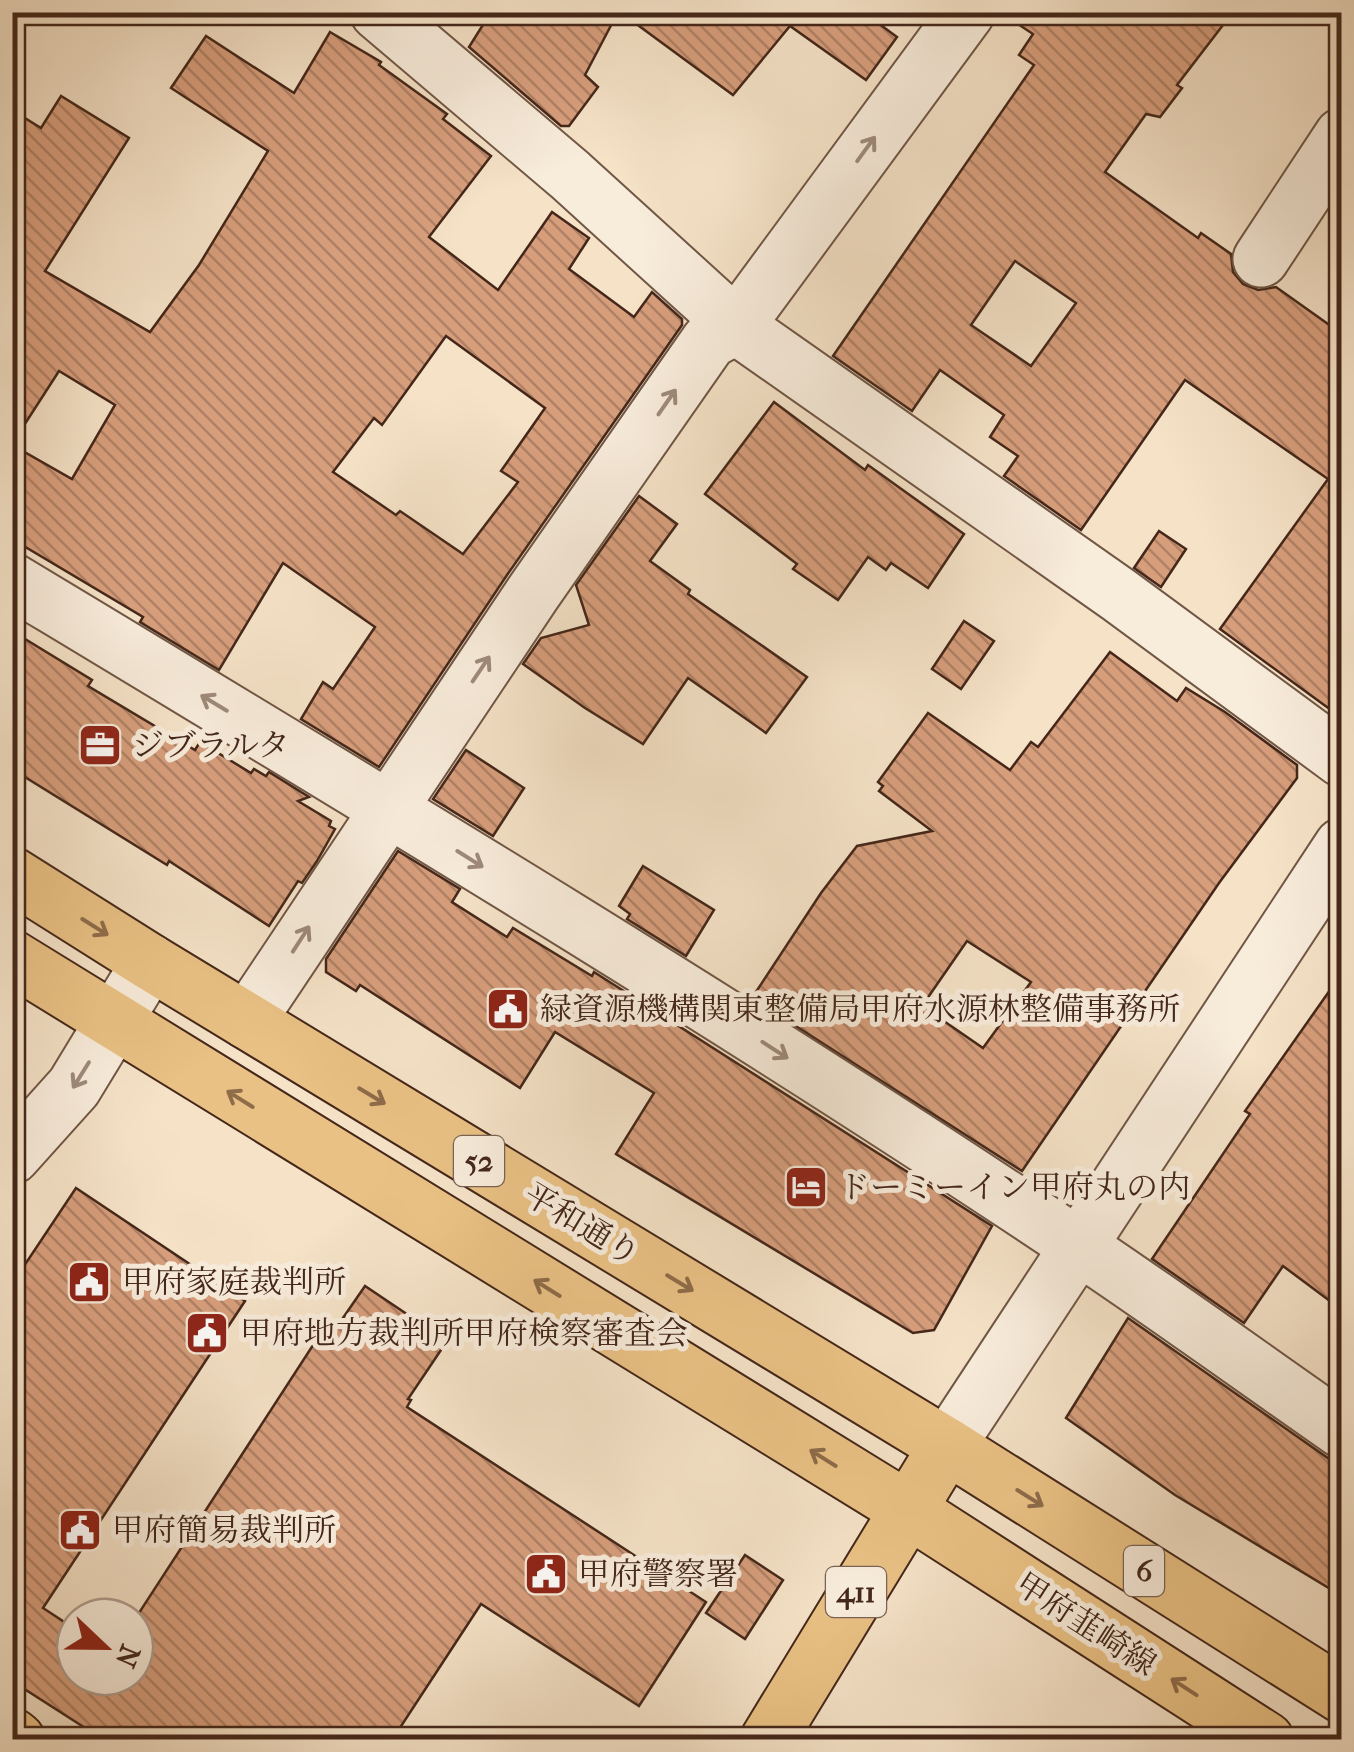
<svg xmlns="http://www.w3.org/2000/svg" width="1354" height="1752" viewBox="0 0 1354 1752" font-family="'IM FELL French Canon','Noto Serif JP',serif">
<defs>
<pattern id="building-back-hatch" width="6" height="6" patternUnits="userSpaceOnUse" patternTransform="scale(2.5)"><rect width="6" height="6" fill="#d79e7c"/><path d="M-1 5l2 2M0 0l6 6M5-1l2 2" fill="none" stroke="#b08165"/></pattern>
</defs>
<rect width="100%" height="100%" fill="#f5e2c7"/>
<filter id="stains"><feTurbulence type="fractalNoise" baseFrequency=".002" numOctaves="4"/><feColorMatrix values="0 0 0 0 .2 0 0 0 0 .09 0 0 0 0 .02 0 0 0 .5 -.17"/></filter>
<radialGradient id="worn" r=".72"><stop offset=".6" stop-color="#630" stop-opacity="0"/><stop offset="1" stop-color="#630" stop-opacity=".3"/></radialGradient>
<g fill="url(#building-back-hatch)" stroke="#44271a" stroke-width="2.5" fill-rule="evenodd">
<polygon points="491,12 618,12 585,75 598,87 569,126 561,126 469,47"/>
<polygon points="620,12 863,12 897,37 866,80 790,26 733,95"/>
<path d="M1000,12h233l-56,73 5,3 -22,29 -14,-3 -41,58 93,66 3,-5 30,21 2,18 10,12 15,6 18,-3 66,47v384l-122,-89 108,-150 -143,-99 -104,150 -77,-54 14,-20 -28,-19 14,-22 -64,-45 -28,41 -79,-55 201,-291 -15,-10 14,-21zM1015,261l61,42 -45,63 -60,-41z"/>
<path d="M330,32l51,30 -2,3 68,49 -4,5 48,37 -62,81 69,53 54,-78 37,26 -20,31 65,48 18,-25 30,27v6l-175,250 -128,192 -78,-48 22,-37 10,7 42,-62 -92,-64 -64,107 -79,-48 3,-5 -131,-78v-94l60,34 43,-74 -56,-34 -47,73v-334l29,18 20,-32 68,42 -84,133 105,61 49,-67 69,-114 -97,-63 35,-52 88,57zM446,336l99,72 -44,63 17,11 -55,72 -63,-43 -4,4 -63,-43 41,-54 8,7z"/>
<polygon points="774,402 865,470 868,465 964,534 928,588 891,563 886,570 868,557 838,600 793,569 797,564 705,494"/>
<polygon points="639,496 677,524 650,561 690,590 688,594 807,677 766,733 688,678 643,744 585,708 523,664 541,638 589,625 576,585"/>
<polygon points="1159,531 1186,549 1161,587 1134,568"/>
<polygon points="964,621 994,641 961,689 932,669"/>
<polygon points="12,631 92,680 88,686 195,750 200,742 251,773 254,769 266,776 269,772 309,797 298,801 331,821 329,826 335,829 317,861 302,883 298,881 269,926 169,861 167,865 12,769"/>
<path d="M1110,652l67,49 9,-13 39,24 72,53v13l-78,105 -197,288 -270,-173 69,-105 36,-47 75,-15 -53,-40 4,-5 -5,-4 50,-69 82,57 21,-28 7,5zM967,941l64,41 -48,66 -61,-42z"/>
<polygon points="466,750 524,788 493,836 433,799"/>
<polygon points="398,851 460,889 452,902 507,937 513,928 592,976 594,972 992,1226 934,1330 913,1333 616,1154 654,1093 555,1032 520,1088 360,985 356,991 326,972 326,959"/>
<polygon points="643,866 714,910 686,956 627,919 630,914 619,906"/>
<polygon points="1342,973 1342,1310 1283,1266 1244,1323 1152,1259 1250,1114 1245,1111"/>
<polygon points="76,1188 245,1301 43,1608 75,1629 75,1677 135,1677 135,1619 317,1339 325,1344 365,1286 447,1341 408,1399 411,1400 407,1407 706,1602 639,1706 481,1604 392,1740 104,1740 12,1681 12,1284"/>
<polygon points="1128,1318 1342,1468 1342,1596 1175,1495 1066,1418"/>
<polygon points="745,1555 783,1580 745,1639 706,1613"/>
</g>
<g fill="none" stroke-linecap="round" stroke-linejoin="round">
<g stroke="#705645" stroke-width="59">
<g id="minor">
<polyline points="378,12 570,175 736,326 1119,595 1342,759"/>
<polyline points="1261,259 1342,136"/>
<path d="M12,581c358,216 716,431 1063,663 90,60 178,124 267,186"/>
<polyline points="247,1021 533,593 709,341 736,326 967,12"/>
<polyline points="12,1156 74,1087 150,962"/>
<polyline points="947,1446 1342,846"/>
</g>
</g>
<g stroke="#44271a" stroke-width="59">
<g id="major">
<polyline points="947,1446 1342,1695"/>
<polyline points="907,1509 1266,1740"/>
<polyline points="12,1736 17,1740"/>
</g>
</g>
<g stroke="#44271a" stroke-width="59">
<g id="highway">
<polyline points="12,875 150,962 947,1446 768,1740"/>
<polyline points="12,958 907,1509"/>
</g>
</g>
<use href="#minor" stroke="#f8ecdb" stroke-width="55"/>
<use href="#major" stroke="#eac184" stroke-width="55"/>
<use href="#highway" stroke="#eac184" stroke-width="55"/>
</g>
<defs><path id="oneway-shaft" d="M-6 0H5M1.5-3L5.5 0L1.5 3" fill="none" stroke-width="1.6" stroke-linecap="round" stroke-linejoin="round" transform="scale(2.5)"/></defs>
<g stroke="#9e8a7a">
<use href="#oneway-shaft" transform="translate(866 149) rotate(-54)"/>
<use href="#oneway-shaft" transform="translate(667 402) rotate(-55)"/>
<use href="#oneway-shaft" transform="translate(481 669) rotate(-56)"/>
<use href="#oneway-shaft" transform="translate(214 703) rotate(-149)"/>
<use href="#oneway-shaft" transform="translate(470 859) rotate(32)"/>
<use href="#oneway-shaft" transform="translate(301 939) rotate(-57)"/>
<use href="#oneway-shaft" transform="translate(775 1050) rotate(33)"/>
<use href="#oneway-shaft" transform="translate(81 1075) rotate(122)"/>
</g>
<g stroke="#8f6c4a">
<use href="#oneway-shaft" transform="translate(95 927) rotate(32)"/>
<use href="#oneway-shaft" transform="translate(372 1096) rotate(31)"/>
<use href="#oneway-shaft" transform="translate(240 1099) rotate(-148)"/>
<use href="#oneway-shaft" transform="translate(680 1283) rotate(31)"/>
<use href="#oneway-shaft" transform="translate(547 1288) rotate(-148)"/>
<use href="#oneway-shaft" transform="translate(823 1458) rotate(-148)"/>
<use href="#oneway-shaft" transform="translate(1030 1498) rotate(32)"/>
<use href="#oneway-shaft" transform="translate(1184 1687) rotate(-147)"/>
</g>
<defs>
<g id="office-square" transform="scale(2.25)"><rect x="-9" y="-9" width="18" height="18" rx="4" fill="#8f2418" stroke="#f8ecdb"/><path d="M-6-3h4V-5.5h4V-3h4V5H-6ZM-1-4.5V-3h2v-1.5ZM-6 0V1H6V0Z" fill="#fff"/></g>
<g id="civic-square" transform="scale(2.25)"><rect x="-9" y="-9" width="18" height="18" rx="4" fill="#8f2418" stroke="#f8ecdb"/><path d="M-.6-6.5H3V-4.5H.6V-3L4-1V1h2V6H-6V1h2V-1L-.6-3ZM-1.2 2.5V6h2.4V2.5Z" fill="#fff"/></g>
<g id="hotel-square" transform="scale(2.25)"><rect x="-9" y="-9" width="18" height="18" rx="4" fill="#8f2418" stroke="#f8ecdb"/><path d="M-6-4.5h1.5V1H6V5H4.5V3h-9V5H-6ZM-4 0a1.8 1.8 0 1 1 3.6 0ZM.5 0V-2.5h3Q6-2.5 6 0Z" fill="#fff"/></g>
</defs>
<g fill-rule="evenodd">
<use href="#office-square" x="100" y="745"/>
<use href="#civic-square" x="508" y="1009"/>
<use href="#hotel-square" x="806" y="1187"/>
<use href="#civic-square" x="89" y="1282"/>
<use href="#civic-square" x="207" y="1333"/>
<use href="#civic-square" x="80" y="1530"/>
<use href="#civic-square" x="546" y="1574"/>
</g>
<g text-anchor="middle" stroke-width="10" stroke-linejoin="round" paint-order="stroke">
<g fill="#f8ecdb" stroke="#7a6254" stroke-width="2.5">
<rect x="454" y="1136" width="50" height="50" rx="8"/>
<rect x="1124" y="1546" width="40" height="50" rx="8"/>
<rect x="826" y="1567" width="60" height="50" rx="8"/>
</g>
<g font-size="30" font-weight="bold" fill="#44271a">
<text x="479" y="1171">52</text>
<text x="1144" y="1581">6</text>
<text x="856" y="1602">411</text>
</g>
<g font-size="32" fill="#44271a" stroke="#f8ecdb" text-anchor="start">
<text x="132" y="756">ジブラルタ</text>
<text x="540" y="1020">緑資源機構関東整備局甲府水源林整備事務所</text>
<text x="838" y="1198">ドーミーイン甲府丸の内</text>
<text x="122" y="1293">甲府家庭裁判所</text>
<text x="240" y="1344">甲府地方裁判所甲府検察審査会</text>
<text x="112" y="1541">甲府簡易裁判所</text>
<text x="578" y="1585">甲府警察署</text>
</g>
<g font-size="32" fill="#44271a" stroke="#f8ecdb">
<text transform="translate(582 1224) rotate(31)" y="11">平和通り</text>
<text transform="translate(1086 1624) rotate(33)" y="11">甲府韮崎線</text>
</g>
</g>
<rect width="1354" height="1752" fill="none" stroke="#f5e2c7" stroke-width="50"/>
<rect x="15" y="15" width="1324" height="1722" fill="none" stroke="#44271a" stroke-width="5"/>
<rect x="25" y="25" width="1304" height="1702" fill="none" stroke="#44271a" stroke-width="2.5"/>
<g transform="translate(105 1647) rotate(112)"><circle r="48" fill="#f8ecdb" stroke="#b09d8e" stroke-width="2.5"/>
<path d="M0-8L18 38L0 25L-18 38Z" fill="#8f2418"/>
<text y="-15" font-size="28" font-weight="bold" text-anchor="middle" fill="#44271a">N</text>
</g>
<rect width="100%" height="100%" filter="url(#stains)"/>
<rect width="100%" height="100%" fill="url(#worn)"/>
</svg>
